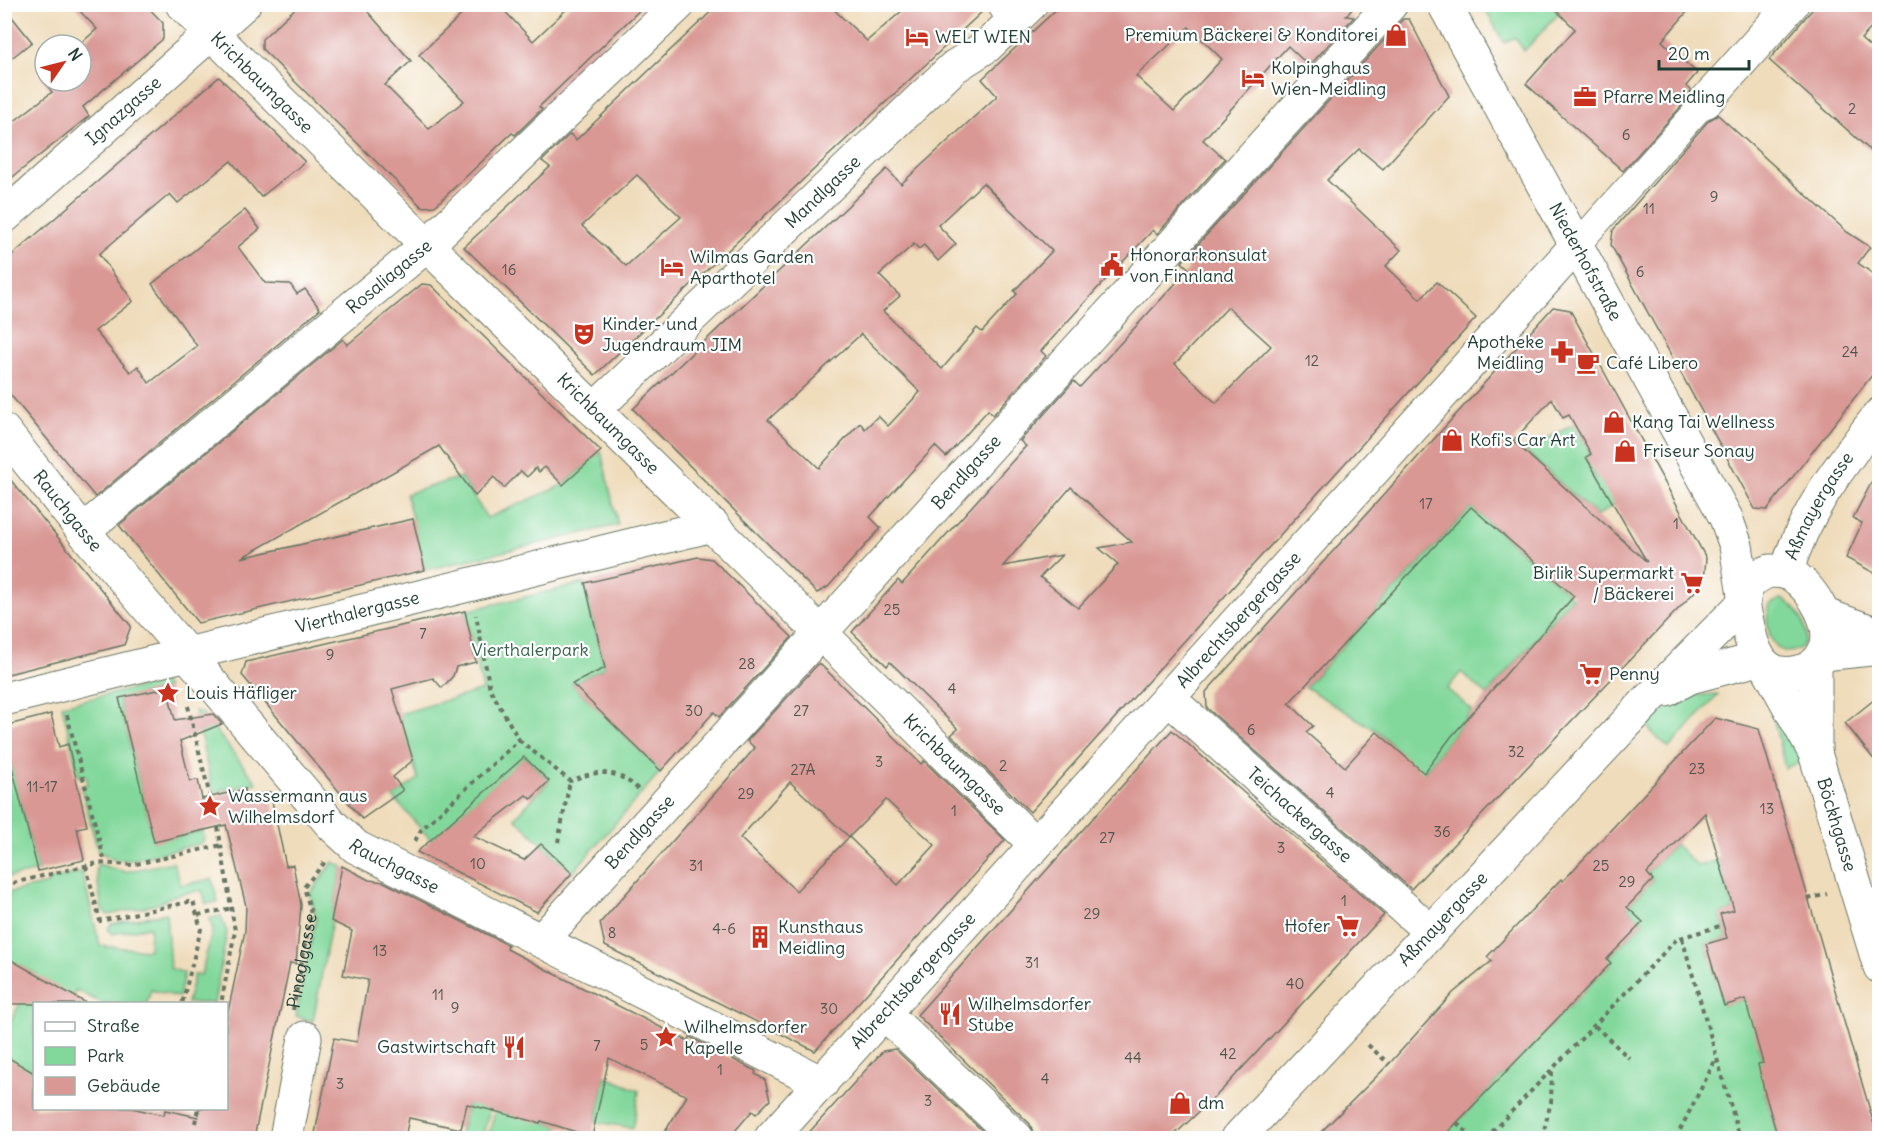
<svg xmlns="http://www.w3.org/2000/svg" width="1884" height="1143" viewBox="0 0 1884 1143" font-family="Delius,sans-serif">
<rect width="100%" height="100%" fill="#fff"/>
<filter id="ink" filterUnits="userSpaceOnUse"><feTurbulence type="fractalNoise" baseFrequency=".0167" numOctaves="2"/><feDisplacementMap in="SourceGraphic" scale="12" xChannelSelector="R" yChannelSelector="G"/><feConvolveMatrix kernelMatrix="1 2 1 2 8 2 1 2 1" color-interpolation-filters="sRGB"/></filter>
<filter id="wash" filterUnits="userSpaceOnUse"><feTurbulence type="fractalNoise" baseFrequency=".008" numOctaves="4" result="noise"/><feDisplacementMap in="SourceGraphic" scale="24" xChannelSelector="R" yChannelSelector="G"/><feGaussianBlur stdDeviation="1.35" result="paint"/><feColorMatrix in="noise" values="0 0 0 0 0 0 0 0 0 0 0 0 0 0 0 0 0 1.4 0 .05"/><feComposite in="paint" operator="in"/></filter>
<g filter="url(#wash)">
<rect width="100%" height="100%" fill="#efdcbb"/>
<g fill="#82d89b" stroke="#508a68" stroke-width="1.5">
<polygon points="1483,5 1549,5 1559,13 1524,51 1515,37 1504,43"/>
<polygon points="1574,424 1591,454 1585,458 1597,479 1602,476 1617,503 1597,516 1525,451"/>
<polygon points="601,451 618,525 425,570 406,494 461,477 487,518 563,485"/>
<polygon points="1471,507 1572,597 1487,695 1461,672 1447,689 1472,710 1422,775 1379,732 1305,687"/>
<polygon points="585,583 604,668 572,684 661,771 572,873 515,818 549,781 525,757 431,840 393,797 418,779 399,714 483,690 465,611"/>
<path d="M1781,599c17,6 32,33 21,48 -27,18 -41,-21 -32,-43z"/>
<polygon points="163,682 167,688 119,699 154,841 203,831 204,838 202,843 132,860 115,860 98,851 81,786 88,784 86,776 79,777 62,705"/>
<polygon points="1694,695 1718,695 1669,748 1650,731 1649,721 1679,700"/>
<polygon points="195,711 202,713 257,783 213,792"/>
<polygon points="1772,713 1783,723 1801,759 1799,763 1785,768"/>
<polygon points="4,735 38,871 5,878 4,878"/>
<polygon points="1675,844 1697,866 1719,860 1734,910 1720,914 1727,938 1706,944 1710,957 1731,951 1734,962 1713,969 1716,980 1738,974 1720,993 1724,1005 1745,999 1766,1041 1757,1043 1763,1063 1764,1090 1778,1138 1442,1138 1611,963 1607,959 1643,922 1627,907 1653,880 1647,873"/>
<polygon points="173,862 181,885 212,879 218,902 206,904 202,890 172,896 158,904 108,915 102,910 96,870 98,864 125,872"/>
<polygon points="333,862 342,866 313,1021 296,1016 316,918 310,894"/>
<polygon points="82,872 100,946 149,950 150,927 112,934 108,929 111,924 166,913 170,968 184,973 179,997 151,990 147,1003 101,1003 76,990 68,1003 34,1004 34,1065 5,1116 5,1031 36,974 18,964 5,988 5,890 7,893 48,884 50,880"/>
<polygon points="221,916 227,932 214,1003 187,1003 194,975 201,975 213,929 209,919"/>
<polygon points="605,1076 639,1091 633,1128 596,1122"/>
<polygon points="468,1103 490,1109 482,1138 459,1138"/>
<polygon points="495,1111 559,1126 555,1137 560,1138 488,1138"/>
</g>
<g id="blocks">
<g fill="#d99894" fill-rule="evenodd">
<polygon points="73,4 145,4 163,23 163,39 83,107 89,116 4,184 4,129 52,92 41,77 45,74 45,81 81,81 81,45 79,45 97,29"/>
<polygon points="300,4 361,4 411,61 385,85 429,129 464,101 419,55 473,4 498,4 533,41 572,4 646,4 539,107 542,109 515,135 512,133 435,206 422,207 262,49 262,39"/>
<path d="M719,4h109l39,37 43,-37h75l1,4 -391,367 -131,-128 86,-80 -8,-6 28,-27 6,6zM637,175l44,42 -55,49 -44,-40z"/>
<path d="M1062,4h295l-11,12 8,1 -45,49 -21,-20 -85,94 22,19 -68,75 -4,-4 -58,61 -54,60 5,5 -53,59 -5,-5 -42,47 -11,-11 -65,71 11,11 -53,59 -11,6 -184,-184 254,-240 14,15 96,-88 -15,-17zM1189,27l33,32 -48,52 -38,-35zM983,183l69,68 -38,40 3,3 -35,38 -5,-4 -35,41 -59,-58 17,-15 -21,-21 35,-31 5,5 5,-4 14,16 18,-17 -18,-19zM861,334l59,58 -32,34 -10,-10 -13,13 -5,-6 -41,45 -51,-48z"/>
<polygon points="1550,4 1694,4 1662,41 1697,73 1686,86 1691,90 1687,100 1623,171 1526,84 1575,29"/>
<polygon points="1817,4 1880,4 1880,19 1861,39 1880,56 1880,159 1769,60"/>
<polygon points="4,7 32,42 4,64"/>
<path d="M1403,19h6l40,77 -66,73 -24,-20 -32,31 74,70 -15,16 34,33 17,-17 39,36 -446,494 -79,-77 7,-6 -68,-67 -3,4 -35,-34 46,-52 4,4 124,-138 -6,-5 54,-60 6,6 109,-118 -7,-7zM1228,307l43,39 -55,57 -41,-39zM1071,487l61,55 -33,6 19,16 -40,44 -38,-31 22,-22 -59,11z"/>
<polygon points="219,77 305,162 261,197 231,161 178,203 170,194 99,254 133,301 95,331 130,372 138,366 149,383 197,346 152,284 245,210 260,229 238,247 265,283 290,284 297,294 305,289 320,309 95,497 4,387 4,262"/>
<polygon points="1718,115 1847,232 1870,247 1858,263 1880,279 1880,365 1767,510 1755,509 1611,245 1613,230 1709,120"/>
<polygon points="422,284 431,285 601,451 563,485 545,467 539,472 536,468 527,477 521,471 504,488 494,477 475,496 439,446 241,558 413,519 425,570 198,623 119,525 343,339 347,345"/>
<path d="M1553,307l17,3 49,89 87,159 -2,24 -293,307 -204,-181 -1,-16zM1552,399l11,19 6,-3 22,39 -5,3 61,105 -134,-121zM1471,507l103,89 -123,141 -27,36 -47,-41 -32,35 -39,-35 7,-6 -24,-23z"/>
<polygon points="1880,466 1880,576 1846,558 1862,523 1853,518"/>
<polygon points="4,472 131,626 124,645 4,675"/>
<polygon points="698,557 712,559 792,637 719,717 714,712 661,771 572,684 605,668 585,583"/>
<polygon points="465,611 476,662 456,667 453,676 442,688 433,678 392,689 413,760 393,777 403,790 362,819 242,675 246,662"/>
<path d="M819,663l102,101 3,-3 81,79 -190,211 -210,-105 -5,-23 155,-175 -8,-7zM790,782l59,55 -53,54 -56,-53zM886,800l49,45 -37,40 -49,-48z"/>
<polygon points="167,688 175,720 213,714 222,724 180,741 190,781 198,780 202,799 245,789 246,797 270,792 286,866 293,865 301,905 296,964 290,963 254,1138 29,1138 4,1134 4,1055 34,1073 34,1108 131,1108 164,1115 165,1110 198,1117 199,1108 226,1108 226,1021 245,931 246,906 226,825 154,842 119,698"/>
<polygon points="1880,695 1880,767 1845,723"/>
<polygon points="51,714 59,747 68,744 87,826 77,828 84,860 38,871 4,735 4,726"/>
<polygon points="1715,718 1759,729 1878,1138 1778,1138 1764,1090 1758,1064 1763,1063 1745,999 1724,1006 1706,944 1727,938 1720,914 1734,910 1705,813 1647,873 1653,880 1627,907 1643,922 1607,959 1611,963 1442,1138 1315,1138 1389,1064 1453,993 1492,961 1487,957 1561,879 1563,881"/>
<polygon points="1172,730 1384,915 1222,1090 1171,1138 1035,1138 1030,1124 917,1015"/>
<polygon points="524,757 549,781 531,799 526,795 473,836 524,860 541,844 572,873 537,912 417,852"/>
<polygon points="342,866 369,880 384,882 508,945 507,949 551,972 688,1041 690,1037 750,1068 756,1071 755,1074 765,1080 770,1100 756,1114 752,1111 729,1138 661,1138 687,1096 609,1058 592,1137 541,1121 540,1123 467,1104 461,1129 409,1118 405,1138 314,1138 334,1038 357,1042 368,980 343,975 352,931 331,921"/>
<polygon points="4,956 88,1004 4,1004"/>
<polygon points="895,1049 990,1138 804,1138 883,1051"/>
</g>
</g>
</g>
<g filter="url(#ink)">
<use href="#blocks" fill-opacity="0" stroke="#687563" stroke-width="1.5"/>
<g fill="none" stroke-linecap="round" stroke-linejoin="round">
<g stroke="#687563" stroke-width="28">
<g id="pedestrian">
<polyline points="1000,4 1012,23"/>
<polyline points="1576,246 1705,102"/>
</g>
</g>
<g stroke="#687563" stroke-width="35">
<g id="minor">
<path id="s2" d="M182,4l853,840"/>
<polyline points="1705,102 1792,4"/>
<path id="s3" d="M4,217l240,-213"/>
<path id="s4" d="M594,410l360,-343 33,-21 44,-42"/>
<path id="s5" d="M4,431l79,100 248,293 25,23 466,236"/>
<path id="s6" d="M83,531l343,-285 253,-242"/>
<path id="s7" d="M1786,573c19,-63 54,-107 94,-159"/>
<path id="s8" d="M1768,668l47,85 65,214"/>
<path id="s9" d="M1168,698l263,234"/>
<path id="s10" d="M4,699l709,-174"/>
<polyline points="1815,751 1815,664"/>
<path id="s11" d="M541,941l850,-937"/>
<polyline points="884,1013 1017,1138"/>
<polyline points="286,1138 305,1038"/>
<path id="s12" d="M771,1138l805,-892"/>
</g>
</g>
<g stroke="#687563" stroke-width="35">
<g id="tertiary">
<path id="s13" d="M1444,4l282,514 10,28 8,49"/>
<path d="M1770,571c8,0 15,0 22,4 22,14 46,55 31,79 -5,10 -15,16 -25,18 -36,9 -46,-23 -51,-50 -3,-12 -6,-24 1,-36 5,-8 13,-12 22,-15z"/>
<polyline points="1825,615 1880,635"/>
<polyline points="1823,654 1880,648"/>
<polyline points="1666,690 1690,677 1758,659"/>
<path id="s14" d="M1238,1138l411,-439 94,-95"/>
</g>
</g>
<g stroke="#687563" stroke-width="4" stroke-dasharray="4.5 4.5" stroke-linecap="butt">
<polyline points="188,706 212,805"/>
<polyline points="67,715 105,863"/>
<path d="M519,740l51,41c27,-11 45,-13 68,8"/>
<polyline points="218,827 235,931 221,1004"/>
<polyline points="415,841 421,830 519,740 490,689 476,615"/>
<polyline points="558,842 570,781"/>
<polyline points="86,866 100,921 193,901 201,929 182,1004"/>
<polyline points="4,885 98,863 132,865 222,845"/>
<polyline points="1808,899 1827,894"/>
<polyline points="198,915 233,908"/>
<polyline points="1682,938 1740,1138"/>
<path id="s1" d="M293,1010l18,-97 -7,-26 21,-25"/>
<polyline points="1595,1026 1629,1058"/>
<polyline points="1368,1045 1389,1064"/>
<polyline points="195,1123 198,1108"/>
<polyline points="1457,1123 1473,1138"/>
<polyline points="4,1138 6,1138"/>
<polyline points="1486,1138 1677,939 1723,925"/>
<polyline points="1542,1138 1551,1102 1552,1070"/>
<polyline points="1676,1138 1716,1059"/>
</g>
<use href="#pedestrian" stroke="#fff" stroke-width="26"/>
<use href="#minor" stroke="#fff" stroke-width="33"/>
<use href="#tertiary" stroke="#fff" stroke-width="33"/>
</g>
</g>
<defs>
<g id="shop-bare" transform="scale(1.8)"><path d="M-5-2.5h2.3a2.7 3.5 0 0 1 5.4 0H5L5.5 6h-11ZM-1.5-2.5h3a1.5 2.3 0 0 0-3 0Z" fill="#c8321e" stroke="#fff" stroke-width="2.5" paint-order="stroke"/></g>
<g id="hotel-bare" transform="scale(1.8)"><path d="M-6-4.5h1.5V1H6V5H4.5V3h-9V5H-6ZM-4 0a1.8 1.8 0 1 1 3.6 0ZM.5 0V-2.5h3Q6-2.5 6 0Z" fill="#c8321e" stroke="#fff" stroke-width="2.5" paint-order="stroke"/></g>
<g id="office-bare" transform="scale(1.8)"><path d="M-6-3h4V-5.5h4V-3h4V5H-6ZM-1-4.5V-3h2v-1.5ZM-6 0V1H6V0Z" fill="#c8321e" stroke="#fff" stroke-width="2.5" paint-order="stroke"/></g>
<g id="civic-bare" transform="scale(1.8)"><path d="M-.6-6.5H3V-4.5H.6V-3L4-1V1h2V6H-6V1h2V-1L-.6-3ZM-1.2 2.5V6h2.4V2.5Z" fill="#c8321e" stroke="#fff" stroke-width="2.5" paint-order="stroke"/></g>
<g id="theatre-bare" transform="scale(1.8)"><path d="M-5-5.5Q0-4 5-5.5V0Q5 5 0 6Q-5 5-5 0ZM-3.3-2.5H-1v1.5H-3.3ZM1-2.5H3.3v1.5H1ZM-2.8 1Q0 5.5 2.8 1Z" fill="#c8321e" stroke="#fff" stroke-width="2.5" paint-order="stroke"/></g>
<g id="pharmacy-bare" transform="scale(1.8)"><path d="M-2-6h4v4h4v4h-4v4h-4v-4h-4v-4h4Z" fill="#c8321e" stroke="#fff" stroke-width="2.5" paint-order="stroke"/></g>
<g id="cafe-bare" transform="scale(1.8)"><path d="M-5.5-4.5H6V0H3Q3 3.5 0 3.5H-2.5Q-5.5 3.5-5.5 0ZM3-3.2v2h1.7v-2ZM-6 4.5H4V6H-6Z" fill="#c8321e" stroke="#fff" stroke-width="2.5" paint-order="stroke"/></g>
<g id="supermarket-bare" transform="scale(1.8)"><path d="M-6-5.5h2.5l.6 2H6L4.5 2H-2.5L-4.4-4H-6ZM-1.5 3.2a1.3 1.3 0 1 0 .1 0ZM3 3.2a1.3 1.3 0 1 0 .1 0Z" fill="#c8321e" stroke="#fff" stroke-width="2.5" paint-order="stroke"/></g>
<g id="sight-bare" transform="scale(1.8)"><path d="M0-6L1.8-2.2L6-1.7L2.9 1.2L3.7 5.4L0 3.3L-3.7 5.4L-2.9 1.2L-6-1.7L-1.8-2.2Z" fill="#c8321e" stroke="#fff" stroke-width="2.5" paint-order="stroke"/></g>
<g id="building-bare" transform="scale(1.8)"><path d="M-4-6H4V6H1V3H-1V6H-4ZM-2.5-4.3h1.7v1.8h-1.7ZM.8-4.3h1.7v1.8H.8ZM-2.5-1h1.7V.8h-1.7ZM.8-1h1.7V.8H.8Z" fill="#c8321e" stroke="#fff" stroke-width="2.5" paint-order="stroke"/></g>
<g id="restaurant-bare" transform="scale(1.8)"><path d="M-5-6h1v4h1v-4h1v4h1v-4h1v5L-1.5 .5V6h-2V.5L-5-1ZM5-6V6H3V1.5H1.5Q1.5-4 5-6Z" fill="#c8321e" stroke="#fff" stroke-width="2.5" paint-order="stroke"/></g>
</defs>
<g fill-rule="evenodd">
<use href="#shop-bare" x="1396" y="35"/>
<use href="#hotel-bare" x="917" y="37"/>
<use href="#hotel-bare" x="1253" y="78"/>
<use href="#office-bare" x="1585" y="97"/>
<use href="#civic-bare" x="1112" y="265"/>
<use href="#hotel-bare" x="672" y="267"/>
<use href="#theatre-bare" x="584" y="334"/>
<use href="#pharmacy-bare" x="1562" y="352"/>
<use href="#cafe-bare" x="1588" y="363"/>
<use href="#shop-bare" x="1614" y="422"/>
<use href="#shop-bare" x="1452" y="440"/>
<use href="#shop-bare" x="1625" y="451"/>
<use href="#supermarket-bare" x="1692" y="583"/>
<use href="#supermarket-bare" x="1591" y="674"/>
<use href="#sight-bare" x="168" y="693"/>
<use href="#sight-bare" x="210" y="806"/>
<use href="#supermarket-bare" x="1348" y="926"/>
<use href="#building-bare" x="760" y="937"/>
<use href="#restaurant-bare" x="950" y="1014"/>
<use href="#sight-bare" x="666" y="1037"/>
<use href="#restaurant-bare" x="514" y="1047"/>
<use href="#shop-bare" x="1180" y="1103"/>
</g>
<g text-anchor="middle" stroke-width="4.5" stroke-linejoin="round" paint-order="stroke">
<g font-size="15" fill="#4e544c">
<text x="1852" y="114">2</text>
<text x="1626" y="140">6</text>
<text x="1714" y="202">9</text>
<text x="1649" y="214">11</text>
<text x="509" y="275">16</text>
<text x="1640" y="277">6</text>
<text x="1850" y="357">24</text>
<text x="1312" y="366">12</text>
<text x="1426" y="509">17</text>
<text x="1676" y="529">1</text>
<text x="892" y="615">25</text>
<text x="423" y="639">7</text>
<text x="330" y="660">9</text>
<text x="747" y="669">28</text>
<text x="952" y="694">4</text>
<text x="694" y="716">30</text>
<text x="801" y="716">27</text>
<text x="1251" y="735">6</text>
<text x="1516" y="757">32</text>
<text x="879" y="767">3</text>
<text x="1003" y="771">2</text>
<text x="1697" y="774">23</text>
<text x="803" y="775">27A</text>
<text x="42" y="792">11-17</text>
<text x="1330" y="798">4</text>
<text x="746" y="799">29</text>
<text x="1767" y="814">13</text>
<text x="954" y="816">1</text>
<text x="1442" y="837">36</text>
<text x="1107" y="843">27</text>
<text x="1281" y="853">3</text>
<text x="478" y="869">10</text>
<text x="696" y="871">31</text>
<text x="1601" y="871">25</text>
<text x="1627" y="887">29</text>
<text x="1344" y="906">1</text>
<text x="1092" y="919">29</text>
<text x="724" y="934">4-6</text>
<text x="612" y="938">8</text>
<text x="380" y="956">13</text>
<text x="1032" y="968">31</text>
<text x="1295" y="989">40</text>
<text x="438" y="1000">11</text>
<text x="455" y="1013">9</text>
<text x="829" y="1014">30</text>
<text x="644" y="1050">5</text>
<text x="597" y="1051">7</text>
<text x="1228" y="1059">42</text>
<text x="1133" y="1063">44</text>
<text x="720" y="1075">1</text>
<text x="1045" y="1084">4</text>
<text x="340" y="1089">3</text>
<text x="928" y="1106">3</text>
</g>
<g font-size="18" fill="#1f3d34" stroke="#fff" text-anchor="start">
<text x="1378" y="41" text-anchor="end">Premium Bäckerei &amp; Konditorei</text>
<text x="935" y="43">WELT WIEN</text>
<text x="1271" y="74">Kolpinghaus<tspan x="1271" dy="21">Wien-Meidling</tspan></text>
<text x="1603" y="103">Pfarre Meidling</text>
<text x="1130" y="261">Honorarkonsulat<tspan x="1130" dy="21">von Finnland</tspan></text>
<text x="690" y="263">Wilmas Garden<tspan x="690" dy="21">Aparthotel</tspan></text>
<text x="602" y="330">Kinder- und<tspan x="602" dy="21">Jugendraum JIM</tspan></text>
<text x="1544" y="348" text-anchor="end">Apotheke<tspan x="1544" dy="21">Meidling</tspan></text>
<text x="1606" y="369">Café Libero</text>
<text x="1632" y="428">Kang Tai Wellness</text>
<text x="1470" y="446">Kofi's Car Art</text>
<text x="1643" y="457">Friseur Sonay</text>
<text x="1674" y="579" text-anchor="end">Birlik Supermarkt<tspan x="1674" dy="21">/ Bäckerei</tspan></text>
<text x="1609" y="680">Penny</text>
<text x="186" y="699">Louis Häfliger</text>
<text x="228" y="802">Wassermann aus<tspan x="228" dy="21">Wilhelmsdorf</tspan></text>
<text x="1330" y="932" text-anchor="end">Hofer</text>
<text x="778" y="933">Kunsthaus<tspan x="778" dy="21">Meidling</tspan></text>
<text x="968" y="1010">Wilhelmsdorfer<tspan x="968" dy="21">Stube</tspan></text>
<text x="684" y="1033">Wilhelmsdorfer<tspan x="684" dy="21">Kapelle</tspan></text>
<text x="496" y="1053" text-anchor="end">Gastwirtschaft</text>
<text x="1198" y="1109">dm</text>
</g>
<g font-size="18" fill="#1f3d34" stroke="#fff">
<text dy="6" stroke="none"><textPath href="#s2" startOffset="112">Krichbaumgasse</textPath></text>
<text dy="6" stroke="none"><textPath href="#s3" startOffset="160">Ignazgasse</textPath></text>
<text dy="6" stroke="none"><textPath href="#s4" startOffset="316">Mandlgasse</textPath></text>
<text dy="6" stroke="none"><textPath href="#s13" startOffset="294">Niederhofstraße</textPath></text>
<text dy="6" stroke="none"><textPath href="#s6" startOffset="398">Rosaliagasse</textPath></text>
<text dy="6" stroke="none"><textPath href="#s2" startOffset="598">Krichbaumgasse</textPath></text>
<text dy="6" stroke="none"><textPath href="#s11" startOffset="633">Bendlgasse</textPath></text>
<text dy="6" stroke="none"><textPath href="#s7" startOffset="75">Aßmayergasse</textPath></text>
<text dy="6" stroke="none"><textPath href="#s5" startOffset="102">Rauchgasse</textPath></text>
<text dy="6" stroke="none"><textPath href="#s10" startOffset="364">Vierthalergasse</textPath></text>
<text dy="6" stroke="none"><textPath href="#s12" startOffset="698">Albrechtsbergergasse</textPath></text>
<text dy="6" stroke="none"><textPath href="#s2" startOffset="1084">Krichbaumgasse</textPath></text>
<text dy="6" stroke="none"><textPath href="#s9" startOffset="176">Teichackergasse</textPath></text>
<text dy="6" stroke="none"><textPath href="#s8" startOffset="172">Böckhgasse</textPath></text>
<text dy="6" stroke="none"><textPath href="#s11" startOffset="147">Bendlgasse</textPath></text>
<text dy="6" stroke="none"><textPath href="#s5" startOffset="588">Rauchgasse</textPath></text>
<text dy="6" stroke="none"><textPath href="#s14" startOffset="300">Aßmayergasse</textPath></text>
<text dy="6" stroke="none"><textPath href="#s1" startOffset="50">Pinaglgasse</textPath></text>
<text dy="6" stroke="none"><textPath href="#s12" startOffset="212">Albrechtsbergergasse</textPath></text>
</g>
<g font-size="18" fill="#38644e" stroke="#fff">
<text x="530" y="656">Vierthalerpark</text>
</g>
</g>
<rect width="1884" height="1143" fill="none" stroke="#fff" stroke-width="24"/>
<rect x="33" y="1002" width="195" height="108" fill="#ffffff" stroke="#a5b1ae" stroke-width="1.5"/>
<rect x="45" y="1022" width="30" height="9" fill="#ffffff" stroke="#a5b1ae" stroke-width="1.5"/>
<text x="87" y="1032" font-size="18" fill="#1f3d34">Straße</text>
<rect x="45" y="1047" width="30" height="18" fill="#82d89b" stroke="#a5b1ae" stroke-width="1.5"/>
<text x="87" y="1062" font-size="18" fill="#1f3d34">Park</text>
<rect x="45" y="1077" width="30" height="18" fill="#d99894" stroke="#a5b1ae" stroke-width="1.5"/>
<text x="87" y="1092" font-size="18" fill="#1f3d34">Gebäude</text>
<g transform="translate(63 63) rotate(55)"><circle r="28" fill="#ffffff" stroke="#a5b1ae" stroke-width="1.5"/>
<path d="M0-4.5L10 22L0 15L-10 22Z" fill="#c8321e"/>
<text y="-9" font-size="16" font-weight="bold" text-anchor="middle" fill="#1f3d34">N</text>
</g>
<path d="M1659 60v9h90v-9" fill="none" stroke="#1f3d34" stroke-width="3"/>
<text x="1668" y="60" font-size="18" fill="#1f3d34" stroke="#ffffff" stroke-width="4.5" paint-order="stroke">20 m</text>
</svg>
